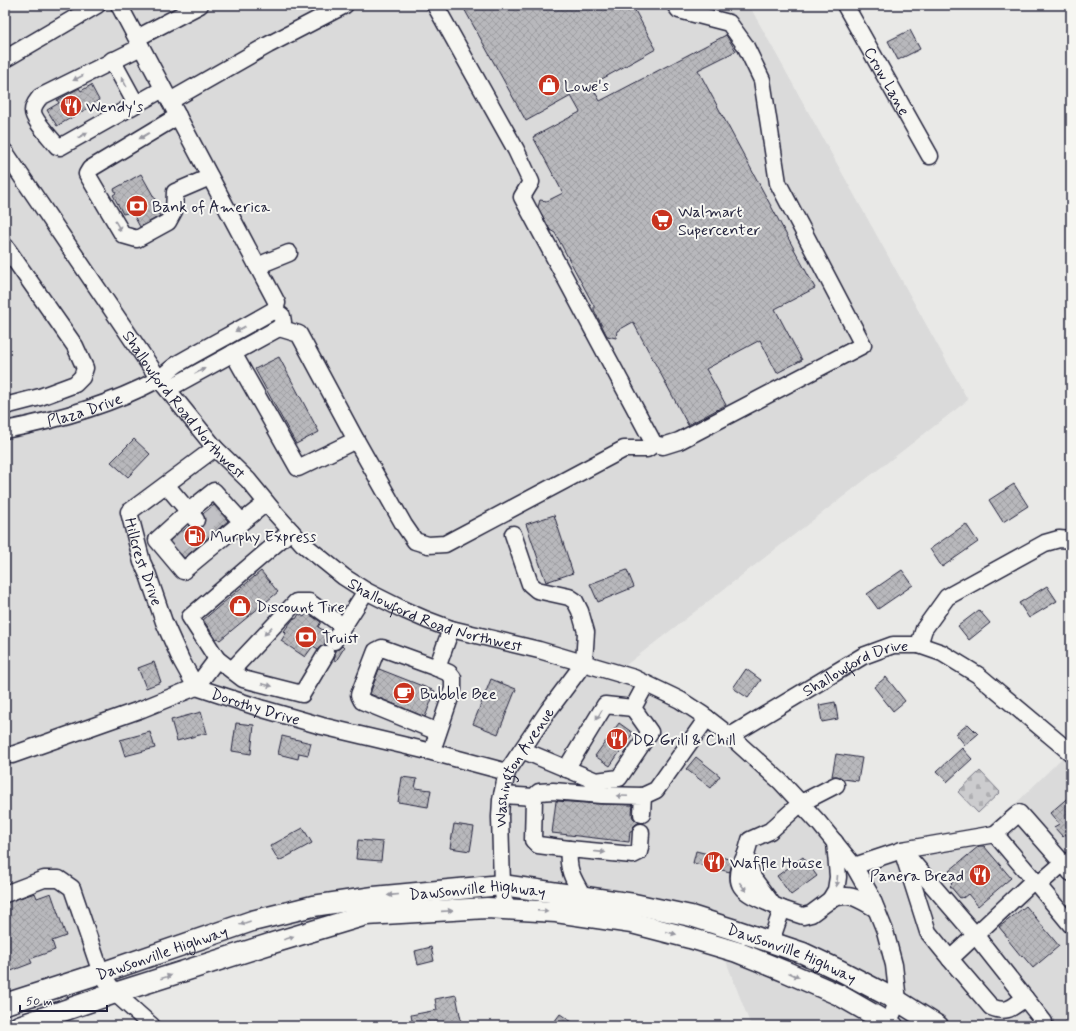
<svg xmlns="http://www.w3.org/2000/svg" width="1076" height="1031" viewBox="0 0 1076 1031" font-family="Mynerve,sans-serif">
<defs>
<pattern id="cemetery-stones" width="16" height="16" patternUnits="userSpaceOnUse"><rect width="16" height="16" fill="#ccccce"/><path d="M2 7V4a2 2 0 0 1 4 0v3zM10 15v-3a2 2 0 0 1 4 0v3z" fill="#afafb2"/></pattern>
<pattern id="building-cross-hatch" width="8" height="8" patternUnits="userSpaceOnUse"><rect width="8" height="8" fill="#b8b8bc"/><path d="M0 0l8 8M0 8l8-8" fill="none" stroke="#9e9ea2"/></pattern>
</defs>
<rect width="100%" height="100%" fill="#e9e9e7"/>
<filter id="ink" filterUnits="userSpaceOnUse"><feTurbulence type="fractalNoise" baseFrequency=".025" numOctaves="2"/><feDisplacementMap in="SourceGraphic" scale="8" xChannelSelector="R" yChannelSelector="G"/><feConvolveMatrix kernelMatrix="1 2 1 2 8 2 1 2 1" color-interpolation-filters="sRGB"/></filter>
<g filter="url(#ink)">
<polygon fill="#dadada" points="5,5 749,5 968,400 626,665 757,747 852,855 992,827 1064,756 1071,764 1071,1026 751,1026 716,935 650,913 534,894 395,895 197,952 5,1010"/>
<polygon fill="url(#cemetery-stones)" stroke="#777784" points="980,771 1000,792 978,813 958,792"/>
<g fill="url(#building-cross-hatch)" stroke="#22223b">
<polygon points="462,5 632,5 656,49 591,85 600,101 726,35 736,51 698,70 815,288 775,309 802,360 777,373 760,340 706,369 726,405 688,425 633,322 617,331 616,338 607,336 594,310 594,306 555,233 550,230 538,207 540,200 547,201 563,193 533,137 580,112 571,96 526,121"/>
<polygon points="910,30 920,49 898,60 888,41"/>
<polygon points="91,85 99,100 89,106 90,107 57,126 47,110 59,103 57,100 76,90 79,88 81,91"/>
<polygon points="141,174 155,199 152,201 160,216 140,227 132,212 123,214 113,195 116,193 114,189"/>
<polygon points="279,357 319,432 296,444 255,369"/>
<polygon points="134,439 150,454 128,477 111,462"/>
<polygon points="1014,484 1028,506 1003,522 989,500"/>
<polygon points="214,505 228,521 184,558 170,541 189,526 193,529 198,529 202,527 205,523 205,518 203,514"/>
<polygon points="554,515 573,573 546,582 526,524"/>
<polygon points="966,524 978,542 942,567 930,549"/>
<polygon points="627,570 634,587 598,602 590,584"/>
<polygon points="902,570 913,585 878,609 867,594"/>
<polygon points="261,571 278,592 220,640 217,638 216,639 203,620"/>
<polygon points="1047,586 1057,601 1029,618 1019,603"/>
<polygon points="979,610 990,623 969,640 958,626"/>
<polygon points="307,613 321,622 318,627 323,630 321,632 326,636 325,640 325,645 321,646 318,649 313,646 305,657 281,641 286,633 284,631 294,618 296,619 299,614 304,617"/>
<polygon points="342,646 344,648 336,661 334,660 335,655 335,650 339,649"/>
<polygon points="154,662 161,682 146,688 138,668"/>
<polygon points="379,669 435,691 425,717 370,694"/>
<polygon points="746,669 761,680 748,698 733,688"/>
<polygon points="886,677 905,701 893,711 874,687"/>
<polygon points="491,679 516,689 498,734 473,724"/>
<polygon points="835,702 838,719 822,722 819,705"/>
<polygon points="201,712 207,733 177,741 171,720"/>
<polygon points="236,723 254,725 251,754 232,751"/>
<polygon points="619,723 633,733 610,766 595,756"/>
<polygon points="968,724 978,734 965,745 956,734"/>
<polygon points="150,732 155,748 125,756 120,740"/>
<polygon points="282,736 311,743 308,755 299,753 298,759 278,754"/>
<polygon points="962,748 972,759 947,782 937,771"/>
<polygon points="836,754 862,758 858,781 843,779 837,776 832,776"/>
<polygon points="696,757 720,776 711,788 686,769"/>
<polygon points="402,777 417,779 415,788 431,790 428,807 398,802"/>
<polygon points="1071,795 1071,830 1063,837 1054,827 1059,824 1050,813"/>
<polygon points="556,801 600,804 633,805 632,813 633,818 640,823 636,824 633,827 632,831 630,831 629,842 552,833"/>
<polygon points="454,824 474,827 470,851 450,848"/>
<polygon points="303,828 312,843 279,861 270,846"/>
<polygon points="358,840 383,842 381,861 356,859"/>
<polygon points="979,846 984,846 1011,878 978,906 968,894 963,898 962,897 960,898 950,886 952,884 951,883 956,879 949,871"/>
<polygon points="696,851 733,860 730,872 693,863"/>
<polygon points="803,857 817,876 791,895 777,876"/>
<polygon points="35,893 37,898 51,893 66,936 52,941 55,950 30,959 32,963 11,971 9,966 5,967 5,903"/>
<polygon points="1026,906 1059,946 1033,968 1022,955 1021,956 1008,940 1009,939 999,927"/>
<polygon points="431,947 434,961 418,965 415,951"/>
<polygon points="456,995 462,1025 413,1026 411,1015 437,1010 435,999"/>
<polygon points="560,1014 578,1026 551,1026"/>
</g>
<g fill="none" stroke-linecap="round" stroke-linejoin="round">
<g stroke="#c1c1c5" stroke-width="16" stroke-dasharray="16 8" stroke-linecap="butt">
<polyline points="206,512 223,531"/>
<polyline points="196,520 212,540"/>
<polyline points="175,537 192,556"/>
</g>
<g stroke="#22223b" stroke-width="19">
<g id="minor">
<path id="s1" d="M845,5l85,151"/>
<polyline points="137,38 200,5"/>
<path d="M141,47l-101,50c-3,4 -7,8 -7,14 0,9 18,27 24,35l3,1 103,-58"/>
<polyline points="5,59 97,5"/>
<polyline points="112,60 136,104"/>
<polyline points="170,101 268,45 345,5"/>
<polyline points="178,116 90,169 87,174 123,235 137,239 168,222 174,211 175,192 210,177"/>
<path id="s2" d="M5,152l154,227 56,69 33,32 27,33 27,30 42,34 22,14 38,19 23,10 24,9 88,21 95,28 46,22 23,15 27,21 51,46 38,41 35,43 17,30 14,35 9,34 4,36 -11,25"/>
<polyline points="5,246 75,346 85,368 82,377 75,384 40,397 5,406"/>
<polyline points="257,266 289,253"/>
<polyline points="279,328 299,334 356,440"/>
<polyline points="233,353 298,468 356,440 404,525 415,541 428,545 445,544 624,449 647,449 654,444 522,197 531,182 516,150 435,5"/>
<polyline points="168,389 279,328 283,322 282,316 274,310"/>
<path id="s3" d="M5,430c52,-10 105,-25 152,-50 8,-5 14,-12 22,-17 31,-18 64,-35 95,-53l3,-7 -158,-298"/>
<polyline points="654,444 663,446 679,441 863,345 778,183 762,80 745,45 729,23 679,10 675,5"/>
<path id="s4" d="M215,448l-86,64 13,50 6,13 16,47 17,38 15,27 21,-28 26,20 59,15 24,-40"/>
<polyline points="166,485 196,520"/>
<polyline points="242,522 183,571 157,540 189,511 214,491 242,522 266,503"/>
<polyline points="334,641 366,591"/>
<polyline points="919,645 942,653 978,675 1071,753"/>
<polyline points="217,659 190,617 291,531"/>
<polyline points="437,668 382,648 376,651 359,695 362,701 438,732"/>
<polyline points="232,670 296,602 309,602 343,626"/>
<path id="s5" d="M730,736l133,-80 30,-11h26l5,-16 23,-32 98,-54 14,-4 12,1"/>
<polyline points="435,742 453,689 453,678 449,673 437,668 451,629"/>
<polyline points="522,750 596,781 619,778 650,732 633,708 646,684"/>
<path id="s6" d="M12,755l130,-46 54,-22 67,22 59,17 110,26 75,20"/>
<polyline points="566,769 605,705 633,708"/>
<polyline points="502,795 534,797"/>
<polyline points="643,796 656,790 707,718"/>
<polyline points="995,834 1019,813 1063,863"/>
<path d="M835,842l3,35 -2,13 -6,10c21,-9 28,-1 46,9"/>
<polyline points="569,849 538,845 533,840 534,797 539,792 553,791 601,795 643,796 642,814"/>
<path d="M746,854c-17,33 -3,38 25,50"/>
<polyline points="854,866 902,850 976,936 1044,1022"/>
<polyline points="1071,873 1063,863 1038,885 1071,925"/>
<polyline points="1034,880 950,959 928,932 902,850 995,834 1034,880 1038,885"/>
<polyline points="5,894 44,879 59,879 72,888 101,973 115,993 152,1026"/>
<path d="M583,896c-10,-17 -16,-26 -14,-47l64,6 6,-3 1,-5 1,-15"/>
<path id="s7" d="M505,908l-3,-23 -2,-68 1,-17 6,-28 41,-61 36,-48 2,-31 -6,-21 -5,-10 -6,-4 -32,-7 -7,-6 -17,-50"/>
<polyline points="782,909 803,916 811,914 830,900"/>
<polyline points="771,941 782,909 773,905 753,878 746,854 750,840 770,831 801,803 836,785"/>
<path d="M950,959l41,48c17,7 21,0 34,-9"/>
</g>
</g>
<g stroke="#22223b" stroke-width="23">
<g id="major">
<path id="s8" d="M5,1004l96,-31 151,-52 45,-11 16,-4 61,-9 128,-12 132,19 57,12 44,14 68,23 38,18 57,30 40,25"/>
<polyline points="19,1026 115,993 276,942 366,915 487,908 556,912 632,923 690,938 737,952 784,971 839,995 893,1026"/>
</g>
</g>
<use href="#minor" stroke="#f6f6f2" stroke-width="16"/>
<use href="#major" stroke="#f6f6f2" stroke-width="20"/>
</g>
<defs><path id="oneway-solid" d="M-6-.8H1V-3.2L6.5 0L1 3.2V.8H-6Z"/></defs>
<g fill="#9797a0">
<use href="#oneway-solid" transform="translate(78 78) rotate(153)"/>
<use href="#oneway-solid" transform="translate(124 82) rotate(-118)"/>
<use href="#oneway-solid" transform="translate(83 135) rotate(-30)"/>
<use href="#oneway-solid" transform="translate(144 136) rotate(149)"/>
<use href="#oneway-solid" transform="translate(118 226) rotate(60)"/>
<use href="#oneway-solid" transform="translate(240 329) rotate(152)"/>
<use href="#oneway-solid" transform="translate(200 371) rotate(-28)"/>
<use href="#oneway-solid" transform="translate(268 631) rotate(133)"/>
<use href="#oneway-solid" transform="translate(267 685) rotate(14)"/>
<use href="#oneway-solid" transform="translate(599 715) rotate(121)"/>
<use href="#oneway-solid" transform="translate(622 796) rotate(-178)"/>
<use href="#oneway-solid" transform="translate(600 852) rotate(5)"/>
<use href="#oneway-solid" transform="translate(837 881) rotate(95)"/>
<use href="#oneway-solid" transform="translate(743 887) rotate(52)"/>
<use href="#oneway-solid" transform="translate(393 895) rotate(175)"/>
<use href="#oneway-solid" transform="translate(447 911) rotate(-4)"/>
<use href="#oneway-solid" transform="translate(543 911) rotate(4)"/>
<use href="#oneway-solid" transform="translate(245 923) rotate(161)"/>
<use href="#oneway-solid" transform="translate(671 933) rotate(14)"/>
<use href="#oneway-solid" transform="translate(289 938) rotate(-17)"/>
<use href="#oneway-solid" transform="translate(794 975) rotate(24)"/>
<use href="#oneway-solid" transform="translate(166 977) rotate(-17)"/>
</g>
</g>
<defs>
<g id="shop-disc" transform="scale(1.15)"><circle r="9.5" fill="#c8321e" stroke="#f6f6f2"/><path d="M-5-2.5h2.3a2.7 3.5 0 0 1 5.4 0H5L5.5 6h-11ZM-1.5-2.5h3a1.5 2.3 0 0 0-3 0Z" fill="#fff"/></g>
<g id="restaurant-disc" transform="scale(1.15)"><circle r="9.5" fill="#c8321e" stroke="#f6f6f2"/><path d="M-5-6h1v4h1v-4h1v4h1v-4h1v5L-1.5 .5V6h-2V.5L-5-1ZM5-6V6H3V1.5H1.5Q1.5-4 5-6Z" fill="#fff"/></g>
<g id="bank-disc" transform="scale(1.15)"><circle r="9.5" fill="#c8321e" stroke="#f6f6f2"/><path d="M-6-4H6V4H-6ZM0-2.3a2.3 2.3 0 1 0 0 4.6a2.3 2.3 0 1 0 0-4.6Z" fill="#fff"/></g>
<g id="supermarket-disc" transform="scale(1.15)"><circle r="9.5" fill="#c8321e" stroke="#f6f6f2"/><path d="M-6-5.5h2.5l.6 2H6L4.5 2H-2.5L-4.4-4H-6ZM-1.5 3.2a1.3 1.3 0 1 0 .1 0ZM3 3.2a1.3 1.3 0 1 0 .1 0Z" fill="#fff"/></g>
<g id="fuel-disc" transform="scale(1.15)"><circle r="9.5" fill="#c8321e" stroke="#f6f6f2"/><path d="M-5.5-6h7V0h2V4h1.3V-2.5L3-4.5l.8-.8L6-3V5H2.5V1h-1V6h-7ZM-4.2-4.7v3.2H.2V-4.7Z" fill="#fff"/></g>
<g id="cafe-disc" transform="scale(1.15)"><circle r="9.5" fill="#c8321e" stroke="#f6f6f2"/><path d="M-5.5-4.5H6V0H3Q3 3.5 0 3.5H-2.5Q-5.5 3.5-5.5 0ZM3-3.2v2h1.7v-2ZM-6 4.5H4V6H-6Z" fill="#fff"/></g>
</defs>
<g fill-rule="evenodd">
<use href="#shop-disc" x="549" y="85"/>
<use href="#restaurant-disc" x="71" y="106"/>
<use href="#bank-disc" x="137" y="206"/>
<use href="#supermarket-disc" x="662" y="220"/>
<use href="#fuel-disc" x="195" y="536"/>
<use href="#shop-disc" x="240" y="606"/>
<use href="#bank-disc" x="306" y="637"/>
<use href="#cafe-disc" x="404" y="693"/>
<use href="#restaurant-disc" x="617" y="739"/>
<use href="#restaurant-disc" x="714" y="862"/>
<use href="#restaurant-disc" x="980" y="875"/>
</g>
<g text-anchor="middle" stroke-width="4" stroke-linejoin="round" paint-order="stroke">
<g font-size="16" fill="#22223b" stroke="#f6f6f2">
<text dy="6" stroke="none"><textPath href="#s1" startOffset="87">Crow Lane</textPath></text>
<text dy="6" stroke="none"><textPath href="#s2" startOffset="310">Shallowford Road Northwest</textPath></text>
<text dy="6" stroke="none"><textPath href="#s3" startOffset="82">Plaza Drive</textPath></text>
<text dy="6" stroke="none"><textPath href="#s4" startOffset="159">Hillcrest Drive</textPath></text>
<text dy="6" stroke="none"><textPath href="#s2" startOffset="646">Shallowford Road Northwest</textPath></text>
<text dy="6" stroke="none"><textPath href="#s5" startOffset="144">Shallowford Drive</textPath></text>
<text dy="6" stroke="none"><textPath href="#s6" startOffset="259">Dorothy Drive</textPath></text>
<text dy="6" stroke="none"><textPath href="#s7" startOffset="147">Washington Avenue</textPath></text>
<text dy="6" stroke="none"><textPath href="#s8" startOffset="489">Dawsonville Highway</textPath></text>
<text dy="6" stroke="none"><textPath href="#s8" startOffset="165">Dawsonville Highway</textPath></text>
<text dy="6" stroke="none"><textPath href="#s8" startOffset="813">Dawsonville Highway</textPath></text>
</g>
<g font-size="16" fill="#22223b" stroke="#f6f6f2" text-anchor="start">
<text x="564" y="91">Lowe's</text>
<text x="86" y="112">Wendy's</text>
<text x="152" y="212">Bank of America</text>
<text x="678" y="217">Walmart<tspan x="678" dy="18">Supercenter</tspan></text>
<text x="210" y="542">Murphy Express</text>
<text x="256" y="612">Discount Tire</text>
<text x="322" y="643">Truist</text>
<text x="420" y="699">Bubble Bee</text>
<text x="632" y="745">DQ Grill &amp; Chill</text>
<text x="730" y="868">Waffle House</text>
<text x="964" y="881" text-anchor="end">Panera Bread</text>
</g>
</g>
<rect width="1076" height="1031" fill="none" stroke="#f6f6f2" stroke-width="20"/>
<rect x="10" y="10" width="1056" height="1011" fill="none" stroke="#22223b" stroke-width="1.5" filter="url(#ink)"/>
<path d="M20 1005v6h87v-6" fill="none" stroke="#22223b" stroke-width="2"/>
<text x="26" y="1005" font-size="12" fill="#22223b" stroke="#f6f6f2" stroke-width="3" paint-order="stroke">50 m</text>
</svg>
